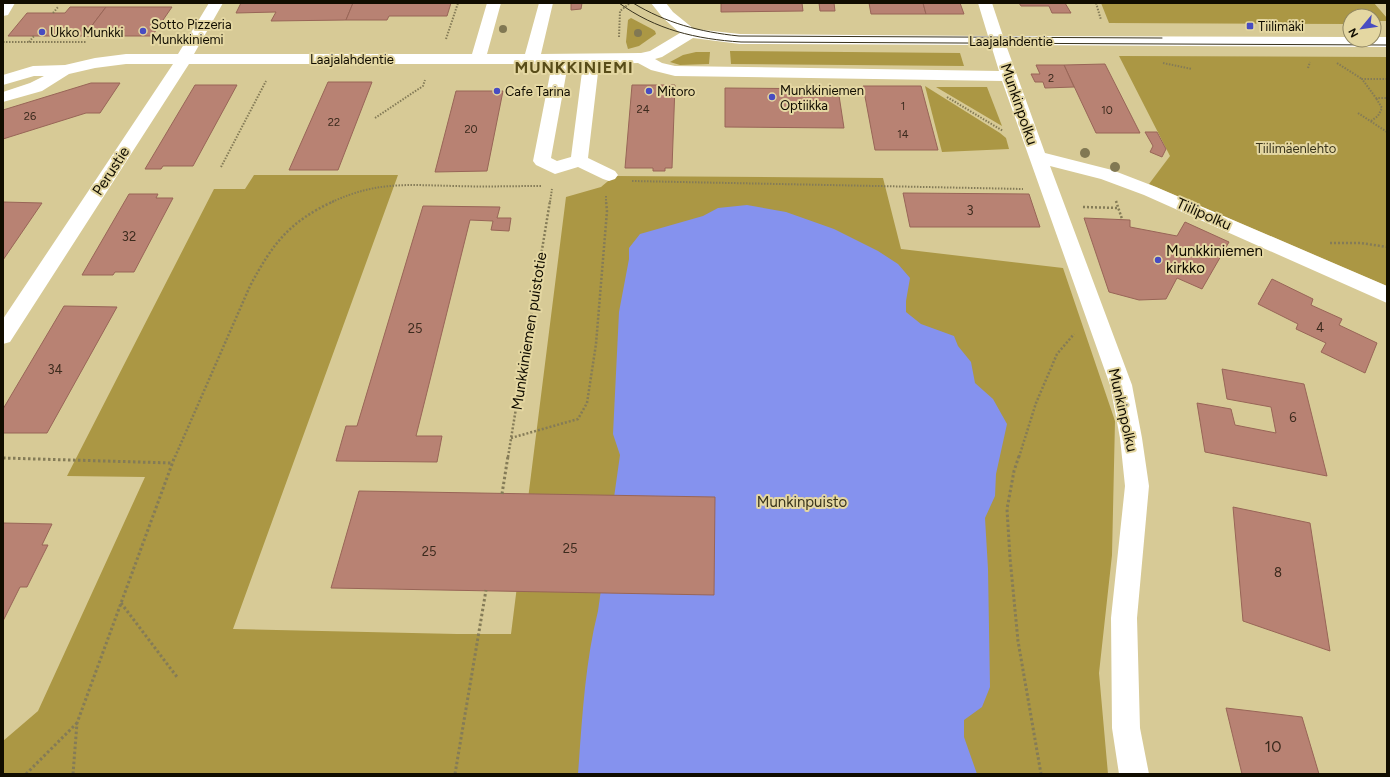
<svg xmlns="http://www.w3.org/2000/svg" width="1390" height="777" viewBox="0 0 1390 777" font-family="Figtree,sans-serif">
<rect width="100%" height="100%" fill="#d7ca96"/>
<g fill="#ab9744">
<polygon points="1101,3 1374,3 1387,18 1387,21 1374,21 1374,16 1350,16 1350,24 1109,23"/>
<polygon points="631,18 652,29 655,31 656,34 639,46 628,49 626,42 628,20"/>
<polygon points="730,51 960,53 964,66 731,64"/>
<polygon points="696,52 710,52 709,64 680,65 670,62 683,55"/>
<polygon points="1119,56 1387,57 1387,286 1149,184 1170,156"/>
<polygon points="925,86 1000,133 1006,138 1009,149 942,152"/>
<polygon points="936,87 987,87 1002,126"/>
<polygon points="254,175 398,175 233,629 457,634 511,634 566,197 601,187 614,176 883,178 901,249 1063,268 1115,421 1112,555 1099,673 1108,774 3,774 3,741 38,711 145,477 67,476 214,189 245,189"/>
</g>
<path fill="#8592ee" d="M747,205l39,7 48,17 44,22 20,13 12,14 -4,23v11l15,12 33,12 4,10 13,16 4,21 18,16 14,25 -11,50 -1,22 -10,22 3,51 2,118 -8,20 -18,13v17l13,37h-399c4,-53 7,-112 20,-163l22,-156 -7,-21 6,-122 10,-53v-11l11,-14 63,-18 15,-8z"/>
<g fill="#b88273" stroke="#986557">
<polygon points="241,3 353,3 346,20 271,21 276,12 236,13"/>
<polygon points="353,3 451,3 447,16 389,16 387,20 346,20"/>
<polygon points="571,3 582,3 581,9 571,10"/>
<polygon points="721,3 802,3 803,11 721,12"/>
<polygon points="819,3 834,3 835,11 820,11"/>
<polygon points="869,3 923,3 926,14 871,14"/>
<polygon points="923,3 960,3 964,14 926,14"/>
<polygon points="1019,3 1065,3 1071,13 1052,13 1049,6 1021,6"/>
<polygon points="70,7 106,7 84,36 8,36 27,13 65,13"/>
<polygon points="106,7 172,7 152,36 84,36"/>
<polygon points="1105,64 1140,133 1096,133 1064,65"/>
<polygon points="1036,65 1064,65 1074,87 1045,88 1043,82 1035,82 1031,74 1040,74"/>
<polygon points="328,82 372,82 338,170 289,170"/>
<polygon points="91,83 120,83 100,113 86,113 3,139 3,110"/>
<polygon points="195,85 237,85 193,166 163,166 161,169 145,169"/>
<polygon points="632,85 675,85 672,168 665,168 665,171 653,171 653,168 625,168"/>
<polygon points="863,86 921,86 938,150 875,150"/>
<polygon points="725,88 838,89 844,128 725,127"/>
<polygon points="456,91 503,91 487,171 435,172"/>
<polygon points="1145,132 1157,132 1166,149 1162,157 1150,152 1153,146"/>
<polygon points="903,193 1029,194 1040,227 910,227"/>
<polygon points="129,194 158,194 156,198 173,198 134,272 115,272 113,275 82,275"/>
<polygon points="3,202 42,203 3,260"/>
<polygon points="423,206 500,207 497,218 511,218 509,231 491,230 493,221 470,220 416,436 442,436 437,462 336,461 346,426 357,426"/>
<polygon points="1084,218 1130,220 1130,227 1177,236 1185,222 1229,242 1202,289 1177,278 1166,299 1139,300 1109,292"/>
<polygon points="1272,279 1313,299 1311,305 1342,319 1339,325 1377,343 1365,373 1321,352 1326,343 1296,329 1298,324 1258,304"/>
<polygon points="64,306 117,307 47,433 3,433 3,409"/>
<polygon points="1222,369 1304,384 1327,476 1205,452 1197,403 1231,409 1235,425 1276,433 1271,407 1227,399"/>
<polygon points="359,491 715,497 714,595 331,588"/>
<polygon points="1233,507 1310,523 1330,651 1243,621"/>
<polygon points="3,523 52,524 42,545 48,545 27,587 20,587 3,621"/>
<polygon points="1226,708 1302,717 1319,774 1242,774"/>
</g>
<g fill="none" stroke-linecap="round" stroke-linejoin="round">
<g stroke="#847b57" stroke-width="2" stroke-dasharray="1.5 1.5" stroke-linecap="butt">
<polyline points="1096,3 1101,20"/>
<polyline points="53,13 58,7"/>
<polyline points="619,37 620,11 630,3"/>
<polyline points="446,39 458,3"/>
<polyline points="3,42 86,42"/>
<polyline points="29,42 34,36"/>
<polyline points="1163,63 1192,69"/>
<polyline points="1337,63 1362,79"/>
<polyline points="1308,68 1310,62"/>
<polyline points="1387,79 1362,79 1376,98 1387,98"/>
<polyline points="947,97 1003,131"/>
<polyline points="1358,113 1387,132"/>
<polyline points="375,118 423,86 425,80"/>
<polyline points="1371,121 1378,116 1382,108 1376,98"/>
<polyline points="221,167 266,81"/>
<polyline points="632,181 1023,189"/>
<polyline points="606,196 606,202"/>
<path d="M332,202c45,-21 76,-17 123,-16 29,1 57,0 86,0"/>
<polyline points="550,202 552,189"/>
</g>
<g stroke="#847b57" stroke-width="2.5" stroke-dasharray="2 2" stroke-linecap="butt">
<polyline points="1116,201 1122,219"/>
<polyline points="1083,207 1119,208"/>
<polyline points="1330,243 1361,243 1387,247"/>
<polyline points="511,438 578,419 587,403 596,344 607,211 606,201"/>
<path d="M175,457l75,-171c23,-43 39,-64 84,-85"/>
<polyline points="508,457 550,201"/>
<polyline points="1019,457 1036,403 1057,354 1074,334"/>
</g>
<g stroke="#847b57" stroke-width="3" stroke-dasharray="2.5 2.5" stroke-linecap="butt">
<polyline points="1019,456 1014,471 1007,509 1010,558 1018,641 1041,774"/>
<polyline points="3,458 172,463"/>
<polyline points="502,494 508,456"/>
<polyline points="121,603 177,677"/>
<polyline points="26,774 77,723"/>
<polyline points="73,774 77,723 175,456"/>
<polyline points="455,774 486,590"/>
</g>
<g fill="#fff" fill-rule="evenodd">
<polygon points="3,3 15,3 8,15 3,16"/>
<path d="M209,3h14l-29,51h278l15,-51h14l-14,51h38l14,-51h14l-12,51 100,-1 9,-2 30,-18 -17,-15 -12,-15h15l7,9 21,17 46,5 248,2 -10,-33h14l11,33 347,1v3h24v-3h13v10l-381,-2 39,108 67,17 44,17 231,99v17l-243,-108 -43,-16 -51,-13 82,219 10,53 7,48 -12,132 3,110 9,46h-30l-7,-46 -1,-110 14,-132 -5,-48 -10,-53 -108,-304 -327,-5 -24,-6 -13,-7 -39,1 -11,94 27,13 3,4 -3,4 -6,2 -6,-2 -25,-12 -23,7 -19,-9 -3,-4 19,-97h-363l-179,278 -7,2v-25l170,-255h-47l-31,4 -26,6 -27,17 -39,11v-10l27,-9 14,-7h-10l-31,9v-10l30,-9 32,-1 30,-7 31,-4h52zM693,38l47,6 251,1 8,26 -324,-5 -13,-3 -7,-4 7,-2zM568,64h15l-12,93 -14,4 -6,-3z"/>
</g>
<g stroke="#38321d" stroke-width="1">
<path d="M619,3c37,27 77,36 122,39l646,3"/>
<path d="M633,3c33,20 67,29 106,33l423,2"/>
</g>
</g>
<g fill="#817853">
<circle cx="503" cy="29" r="4"/>
<circle cx="638" cy="33" r="4"/>
<circle cx="1085" cy="153" r="5"/>
<circle cx="1115" cy="167" r="5"/>
</g>
<g fill="#484cc1" stroke="#e4d7a2" stroke-width="1.5">
<rect x="1246" y="22" width="8" height="8" rx="2"/>
<circle cx="143" cy="31" r="4"/>
<circle cx="42" cy="32" r="4"/>
<circle cx="497" cy="91" r="4"/>
<circle cx="649" cy="91" r="4"/>
<circle cx="772" cy="97" r="4"/>
<circle cx="1158" cy="260" r="4"/>
</g>
<g text-anchor="middle" stroke-width="4" stroke-linejoin="round" paint-order="stroke">
<g font-size="11" fill="#3b2a1d">
<text x="1051" y="82">2</text>
<text x="903" y="110">1</text>
<text x="643" y="113">24</text>
<text x="1107" y="114">10</text>
<text x="30" y="120">26</text>
<text x="334" y="126">22</text>
<text x="471" y="133">20</text>
<text x="903" y="138">14</text>
</g>
<g font-size="13" fill="#110d00" stroke="#e4d7a2" text-anchor="start">
<text x="151" y="29">Sotto Pizzeria<tspan x="151" dy="15">Munkkiniemi</tspan></text>
<text x="1258" y="31">Tiilimäki</text>
<text x="50" y="37">Ukko Munkki</text>
<text x="780" y="95">Munkkiniemen<tspan x="780" dy="15">Optiikka</tspan></text>
<text x="505" y="96">Cafe Tarina</text>
<text x="657" y="96">Mitoro</text>
</g>
<g font-size="13" fill="#110d00" stroke="#e4d7a2">
<text x="1011" y="46">Laajalahdentie</text>
<text x="352" y="64">Laajalahdentie</text>
</g>
<g font-size="13" fill="#3a351c" stroke="#e4d7a2">
<text x="1296" y="153">Tiilimäenlehto</text>
</g>
<g font-size="13" fill="#3b2a1d">
<text x="970" y="215">3</text>
<text x="129" y="241">32</text>
<text x="1320" y="332">4</text>
<text x="415" y="333">25</text>
<text x="55" y="374">34</text>
<text x="1293" y="422">6</text>
<text x="570" y="553">25</text>
<text x="429" y="556">25</text>
<text x="1278" y="577">8</text>
</g>
<g font-size="15" fill="#110d00" stroke="#e4d7a2">
<text transform="translate(1019 104) rotate(71)" y="5">Munkinpolku</text>
<text transform="translate(111 171) rotate(-57)" y="5">Perustie</text>
<text transform="translate(1204 214) rotate(24)" y="5">Tiilipolku</text>
<text transform="translate(529 331) rotate(-81)" y="5">Munkkiniemen puistotie</text>
<text transform="translate(1123 410) rotate(77)" y="5">Munkinpolku</text>
</g>
<g font-size="15" fill="#110d00" stroke="#e4d7a2" text-anchor="start">
<text x="1166" y="256">Munkkiniemen<tspan x="1166" dy="17">kirkko</tspan></text>
</g>
<g font-size="15" fill="#3a351c" stroke="#e4d7a2">
<text x="802" y="507">Munkinpuisto</text>
</g>
<g font-size="16" font-weight="bold" letter-spacing="1" fill="#584c19" stroke="#e4d7a2">
<text x="574" y="73">MUNKKINIEMI</text>
</g>
<g font-size="16" fill="#3b2a1d">
<text x="1273" y="752">10</text>
</g>
</g>
<rect width="1390" height="777" fill="none" stroke="#110d00" stroke-width="8"/>
<g transform="translate(1362 28) rotate(241)"><circle r="19" fill="#e4d7a2" stroke="#908661"/>
<path d="M0-3L7 15L0 10L-7 15Z" fill="#484cc1"/>
<text y="-6" font-size="11" font-weight="bold" text-anchor="middle" fill="#110d00">N</text>
</g>
</svg>
